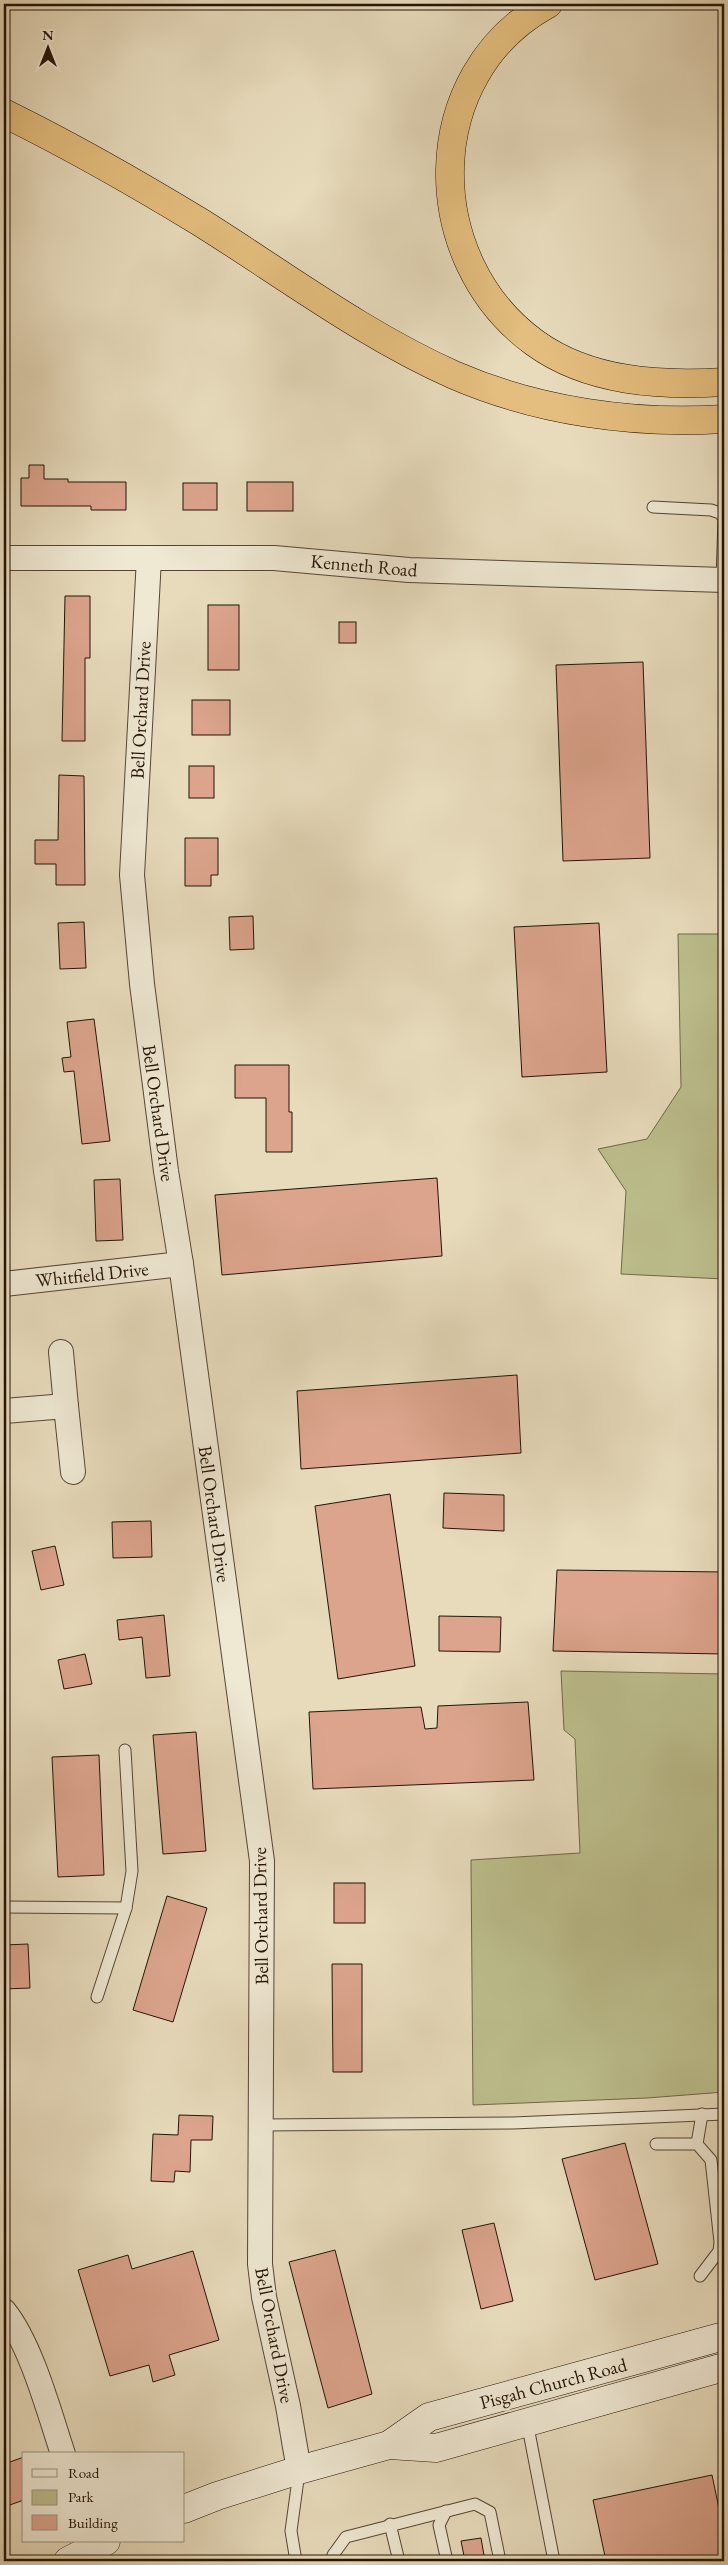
<svg xmlns="http://www.w3.org/2000/svg" width="728" height="2565" viewBox="0 0 728 2565" font-family="'EB Garamond',serif">
<rect width="100%" height="100%" fill="#e7dbbc"/>
<filter id="stains"><feTurbulence type="fractalNoise" baseFrequency=".004" numOctaves="4"/><feColorMatrix values="0 0 0 0 .2 0 0 0 0 .09 0 0 0 0 .02 0 0 0 .5 -.17"/></filter>
<radialGradient id="worn" r=".72"><stop offset=".6" stop-color="#630" stop-opacity="0"/><stop offset="1" stop-color="#630" stop-opacity=".3"/></radialGradient>
<g fill="#bcbe8c" stroke="#706849">
<polygon points="678,934 724,934 724,1279 621,1274 626,1191 598,1149 647,1139 681,1087"/>
<polygon points="561,1671 724,1674 724,2092 647,2098 473,2105 471,1860 580,1853 575,1739 564,1730"/>
</g>
<g fill="#dca48d" stroke="#241306">
<polygon points="29,465 44,465 44,479 68,479 68,482 126,482 126,510 91,510 91,506 21,506 21,478 29,478"/>
<rect x="247" y="482" width="46" height="29"/>
<rect x="183" y="483" width="34" height="27"/>
<polygon points="65,596 90,596 90,658 85,658 85,741 62,741"/>
<rect x="208" y="605" width="31" height="65"/>
<rect x="339" y="622" width="17" height="21"/>
<polygon points="643,662 650,858 563,861 556,665"/>
<rect x="192" y="700" width="38" height="35"/>
<rect x="189" y="766" width="25" height="32"/>
<polygon points="59,775 84,776 85,885 56,885 56,864 35,864 35,840 58,840"/>
<polygon points="185,838 218,838 218,875 211,875 211,886 185,886"/>
<polygon points="253,916 254,949 230,950 229,917"/>
<polygon points="84,922 86,968 60,969 58,923"/>
<polygon points="599,923 607,1072 522,1077 514,927"/>
<polygon points="94,1019 110,1141 82,1144 74,1071 64,1072 62,1058 71,1057 67,1022"/>
<polygon points="235,1065 289,1065 289,1112 292,1112 292,1152 266,1152 266,1098 235,1098"/>
<polygon points="437,1178 442,1256 222,1275 215,1195"/>
<polygon points="120,1179 123,1240 96,1241 94,1180"/>
<polygon points="517,1375 521,1453 301,1469 297,1391"/>
<polygon points="444,1493 504,1495 504,1531 443,1528"/>
<polygon points="390,1494 415,1666 338,1679 315,1506"/>
<polygon points="151,1521 152,1557 113,1558 112,1522"/>
<polygon points="55,1546 64,1585 41,1590 32,1551"/>
<polygon points="557,1570 724,1572 724,1654 553,1651"/>
<polygon points="164,1615 170,1676 146,1678 142,1637 119,1640 117,1620"/>
<polygon points="439,1616 501,1617 500,1652 439,1651"/>
<polygon points="85,1654 92,1684 64,1689 58,1660"/>
<polygon points="528,1702 534,1780 313,1789 309,1712 421,1707 425,1729 437,1728 438,1706"/>
<polygon points="196,1732 206,1851 163,1854 153,1735"/>
<polygon points="99,1755 104,1875 58,1877 52,1757"/>
<rect x="334" y="1883" width="31" height="40"/>
<polygon points="167,1896 207,1908 173,2022 133,2010"/>
<polygon points="28,1944 30,1988 4,1989 4,1945"/>
<polygon points="332,1964 362,1964 362,2072 333,2072"/>
<polygon points="179,2115 213,2116 212,2140 191,2140 190,2172 175,2171 174,2182 151,2181 153,2134 178,2135"/>
<polygon points="625,2143 658,2264 595,2280 562,2159"/>
<polygon points="494,2223 513,2301 481,2309 462,2230"/>
<polygon points="335,2250 372,2394 328,2408 289,2262"/>
<polygon points="193,2251 219,2340 169,2355 175,2375 153,2382 149,2365 110,2376 78,2270 128,2255 132,2269"/>
<polygon points="24,2457 24,2500 4,2507 4,2464"/>
<polygon points="712,2475 724,2533 724,2561 606,2561 593,2500"/>
<polygon points="481,2538 485,2561 465,2561 461,2541"/>
</g>
<g fill="none" stroke-linecap="round" stroke-linejoin="round">
<g stroke="#554534" stroke-width="13">
<g id="lane">
<polyline points="653,507 711,510 720,513 724,519 722,580"/>
<polyline points="4,1907 126,1908 132,1871 125,1750"/>
<polyline points="97,1997 126,1908"/>
<polyline points="262,2125 513,2123 724,2114"/>
<polyline points="656,2144 697,2144 711,2160 720,2242 719,2251 700,2276"/>
<polyline points="697,2144 702,2114"/>
<polyline points="527,2422 554,2561"/>
<polyline points="446,2511 439,2525 447,2561"/>
<polyline points="390,2524 399,2561"/>
<polyline points="296,2561 291,2531 299,2472"/>
<polyline points="333,2561 333,2555 346,2537 475,2504 490,2512 500,2561"/>
</g>
</g>
<g stroke="#554534" stroke-width="26">
<g id="street">
<polyline points="4,558 274,558 409,570 724,580"/>
<polyline points="149,558 132,875 142,984 166,1171 181,1264 262,1861 260,2264 264,2297 288,2406 299,2470"/>
<polyline points="4,1284 181,1264"/>
<polyline points="61,1352 66,1406"/>
<polyline points="4,1411 66,1406 73,1472"/>
<path d="M4,2311c27,33 45,101 59,143"/>
</g>
</g>
<g stroke="#241306" stroke-width="29">
<g id="secondary">
<polyline points="389,2445 429,2417 724,2336"/>
<polyline points="184,2509 217,2496 299,2470 389,2445 436,2448 724,2367"/>
<polyline points="68,2561 106,2541"/>
</g>
</g>
<g stroke="#241306" stroke-width="29">
<g id="highway">
<path d="M548,4c-129,70 -128,256 -13,339 54,39 125,43 189,39"/>
<path d="M4,113c67,33 132,70 196,109 83,52 164,113 254,153 83,36 180,50 270,44"/>
</g>
</g>
<use href="#lane" stroke="#efe8d3" stroke-width="11"/>
<use href="#street" stroke="#efe8d3" stroke-width="24"/>
<use href="#secondary" stroke="#efe8d3" stroke-width="28"/>
<use href="#highway" stroke="#e4be7e" stroke-width="28"/>
</g>
<g text-anchor="middle" stroke-width="5" stroke-linejoin="round" paint-order="stroke">
<g font-size="19" fill="#241306" stroke="#efe8d3">
<text transform="translate(364 565) rotate(5)" y="7">Kenneth Road</text>
<text transform="translate(140 710) rotate(-87)" y="7">Bell Orchard Drive</text>
<text transform="translate(159 1113) rotate(82)" y="7">Bell Orchard Drive</text>
<text transform="translate(92 1274) rotate(-6)" y="7">Whitfield Drive</text>
<text transform="translate(215 1514) rotate(82)" y="7">Bell Orchard Drive</text>
<text transform="translate(260 1916) rotate(-91)" y="7">Bell Orchard Drive</text>
<text transform="translate(275 2335) rotate(79)" y="7">Bell Orchard Drive</text>
<text transform="translate(553 2383) rotate(-15)" y="7">Pisgah Church Road</text>
</g>
</g>
<rect width="728" height="2565" fill="none" stroke="#e7dbbc" stroke-width="20"/>
<rect x="5" y="5" width="718" height="2555" fill="none" stroke="#241306" stroke-width="2.5"/>
<rect x="10" y="10" width="708" height="2545" fill="none" stroke="#241306"/>
<rect x="22" y="2452" width="162" height="90" fill="#efe8d3" stroke="#9e9381"/>
<rect x="32" y="2469" width="25" height="8" fill="#efe8d3" stroke="#9e9381"/>
<text x="68" y="2478" font-size="15" fill="#241306">Road</text>
<rect x="32" y="2490" width="25" height="15" fill="#bcbe8c" stroke="#9e9381"/>
<text x="68" y="2502" font-size="15" fill="#241306">Park</text>
<rect x="32" y="2515" width="25" height="15" fill="#dca48d" stroke="#9e9381"/>
<text x="68" y="2528" font-size="15" fill="#241306">Building</text>
<g transform="translate(48 48)" stroke="#efe8d3" stroke-width="4" paint-order="stroke">
<path d="M0-4L9 19L0 12L-9 19Z" fill="#241306"/>
<text y="-8" font-size="14" font-weight="bold" text-anchor="middle" fill="#241306">N</text>
</g>
<rect width="100%" height="100%" filter="url(#stains)"/>
<rect width="100%" height="100%" fill="url(#worn)"/>
</svg>
